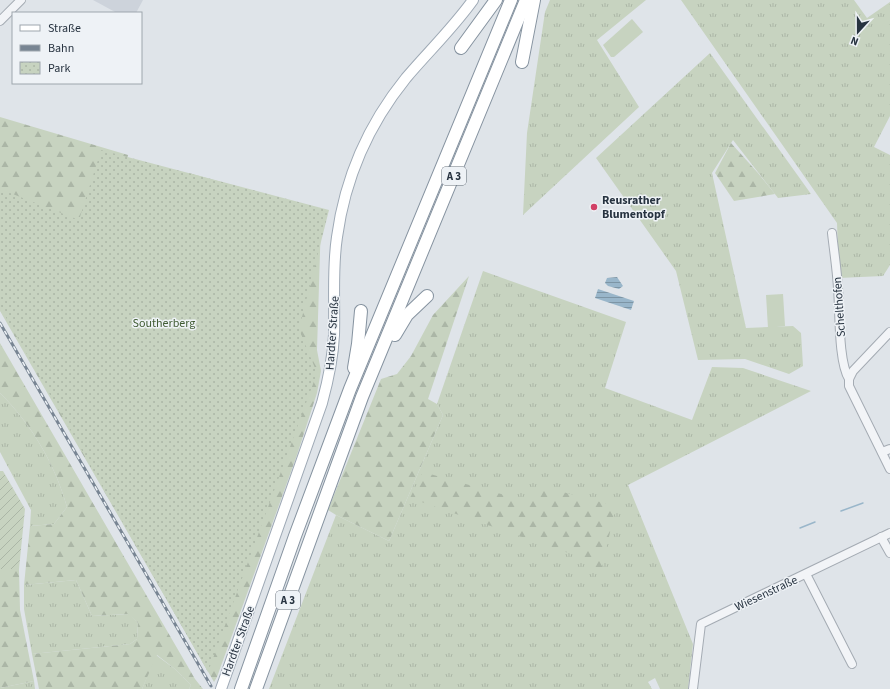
<svg xmlns="http://www.w3.org/2000/svg" width="890" height="689" viewBox="0 0 890 689" font-family="'Source Sans 3',sans-serif">
<defs>
<pattern id="grass-tufts" width="24" height="20" patternUnits="userSpaceOnUse"><rect width="24" height="20" fill="#c7d3c0"/><path d="M3 7l-1-3M5 7V3M7 7l1-3M15 17l-1-3M17 17v-4M19 17l1-3" fill="none" stroke="#abb6a6"/></pattern>
<pattern id="forest-firs" width="22" height="20" patternUnits="userSpaceOnUse"><rect width="22" height="20" fill="#c7d3c0"/><path d="M5 1l3.5 6h-7zM16 11l3.5 6h-7z" fill="#abb6a6"/></pattern>
<pattern id="park-dots" width="8" height="8" patternUnits="userSpaceOnUse"><rect width="8" height="8" fill="#c7d3c0"/><path d="M2 2h.1M6 6h.1" fill="none" stroke="#abb6a6" stroke-width="1.8" stroke-linecap="round"/></pattern>
<pattern id="garden-furrows" width="10" height="10" patternUnits="userSpaceOnUse"><rect width="10" height="10" fill="#c7d3c0"/><path d="M-1 1l2-2M0 10L10 0M9 11l2-2" fill="none" stroke="#abb6a6"/></pattern>
<pattern id="water-rules" width="6" height="5" patternUnits="userSpaceOnUse"><rect width="6" height="5" fill="#99b6ca"/><path d="M0 2.5h6" fill="none" stroke="#7d95a5"/></pattern>
</defs>
<rect width="100%" height="100%" fill="#dfe4e9"/>
<polygon fill="#cdd3db" points="93,0 143,0 136,13 117,13"/>
<g fill="url(#grass-tufts)">
<polygon points="550,0 646,0 597,40 639,107 523,215 527,133 545,12"/>
<polygon points="681,0 854,0 867,18 890,2 890,116 874,147 890,155 890,265 883,276 839,278 837,223"/>
<polygon points="710,53 811,194 778,198 733,140 712,173 746,328 793,326 801,333 803,366 789,374 745,359 698,360 676,271 596,158"/>
<polygon points="483,271 626,322 605,388 692,420 712,367 743,368 811,391 628,485 693,644 688,689 660,689 655,678 648,682 652,689 269,689 336,515 389,541 443,415 437,404"/>
<path d="M0,393c32,32 55,71 67,114l-13,17 -24,2 1,-16 -31,-58z"/>
<polygon points="76,580 92,616 129,614 138,623 137,639 130,644 32,654 24,609 24,585"/>
<polygon points="156,655 175,669 191,685 189,689 142,689"/>
<polygon points="34,681 35,689 0,689 0,688"/>
</g>
<g fill="url(#forest-firs)">
<polygon points="0,117 128,155 98,271 159,285 189,173 314,208 321,220 317,350 321,371 317,393 297,455 217,677 214,682 0,311"/>
<polygon points="731,143 758,173 775,194 734,201 715,173"/>
<polygon points="469,276 428,399 437,404 443,415 389,541 336,515 328,510 381,379 397,374 411,356 433,315"/>
<path d="M0,343l195,336 8,10h-14l2,-4 -16,-16 -18,-14 -15,34h-103l-7,-35 98,-10 7,-5 1,-16 -10,-9 -36,2 -16,-36 -52,5 6,-59 24,-2 13,-17c-12,-43 -35,-82 -67,-114z"/>
<polygon points="423,472 529,502 540,486 616,506 601,572 583,558 410,498"/>
<polygon points="0,569 19,569 20,610 34,681 0,688"/>
</g>
<polygon fill="url(#park-dots)" points="101,150 329,210 299,329 317,373 208,672 0,307 0,189 79,220"/>
<polygon fill="url(#garden-furrows)" points="0,471 3,471 25,509 19,569 0,569"/>
<g fill="#c7d3c0">
<polygon points="632,19 643,32 614,57 611,57 603,45"/>
<polygon points="783,294 785,326 768,328 766,295"/>
</g>
<g fill="url(#water-rules)">
<polygon points="617,277 623,286 619,289 608,286 605,283 607,278"/>
<polygon points="598,289 634,301 631,310 595,298"/>
</g>
<g fill="none" stroke-linecap="round" stroke-linejoin="round">
<g stroke="#99b6ca" stroke-width="1.5">
<polyline points="841,511 863,503"/>
<polyline points="800,528 815,522"/>
</g>
<g stroke="#a4abb3" stroke-width="10">
<g id="minor">
<polyline points="0,21 21,0"/>
<path d="M832,233c2,18 5,37 6,55 2,23 0,73 11,91"/>
<polyline points="890,332 853,371 849,379 849,386 890,469"/>
<polyline points="882,452 890,449"/>
<polyline points="881,537 890,553"/>
<polyline points="806,574 852,664"/>
<polyline points="693,689 701,624 890,533"/>
</g>
</g>
<g stroke="#9ea9b5" stroke-width="12">
<path id="major" d="M221,689l101,-286c6,-22 11,-45 12,-68 1,-33 -2,-66 3,-98 8,-59 31,-112 69,-159 22,-26 47,-50 67,-78"/>
</g>
<g stroke="#8693a0" stroke-width="14">
<g id="highway">
<polyline points="461,48 496,0"/>
<polyline points="522,62 534,0"/>
<polyline points="395,335 407,315 427,296"/>
<polyline points="354,368 358,344 361,311"/>
<polyline points="241,689 295,536 350,389 511,0"/>
<polyline points="256,689 362,397 526,0"/>
</g>
</g>
<use href="#minor" stroke="#f2f4f7" stroke-width="8"/>
<use href="#major" stroke="#fff" stroke-width="10"/>
<use href="#highway" stroke="#fff" stroke-width="12"/>
<g stroke="#788593" stroke-width="3">
<polyline id="rail" points="0,323 211,686"/>
</g>
<use href="#rail" stroke="#eef2f6" stroke-width="1.5" stroke-dasharray="4.5" stroke-linecap="butt"/>
</g>
<circle fill="#d14066" stroke="#eef2f6" stroke-width="1.5" cx="594" cy="207" r="4"/>
<g text-anchor="middle" stroke-width="3" stroke-linejoin="round" paint-order="stroke">
<g fill="#eef2f6" stroke="#636c77" stroke-width="1">
<rect x="442" y="167" width="24" height="18" rx="3"/>
<rect x="276" y="591" width="24" height="18" rx="3"/>
</g>
<g font-size="11" font-weight="bold" fill="#273340">
<text x="454" y="180">A 3</text>
<text x="288" y="604">A 3</text>
</g>
<g font-size="12" font-weight="bold" fill="#273340" stroke="#eef2f6" text-anchor="start">
<text x="602" y="204">Reusrather<tspan x="602" dy="14">Blumentopf</tspan></text>
</g>
<g font-size="12" fill="#273340" stroke="#eef2f6">
<text transform="translate(839 307) rotate(-94)" y="4">Schelthofen</text>
<text transform="translate(332 333) rotate(-86)" y="4">Hardter Straße</text>
<text transform="translate(766 593) rotate(-25)" y="4">Wiesenstraße</text>
<text transform="translate(238 641) rotate(-70)" y="4">Hardter Straße</text>
</g>
<g font-size="12" fill="#405c34" stroke="#eef2f6">
<text x="164" y="327">Southerberg</text>
</g>
</g>
<rect x="12" y="12" width="130" height="72" fill="#eef2f6" stroke="#9ea6ad"/>
<rect x="20" y="25" width="20" height="6" fill="#ffffff" stroke="#9ea6ad"/>
<text x="48" y="32" font-size="12" fill="#273340">Straße</text>
<rect x="20" y="45" width="20" height="6" fill="#788593" stroke="#9ea6ad"/>
<text x="48" y="52" font-size="12" fill="#273340">Bahn</text>
<rect x="20" y="62" width="20" height="12" fill="url(#park-dots)" stroke="#9ea6ad"/>
<text x="48" y="72" font-size="12" fill="#273340">Park</text>
<g transform="translate(858 32) rotate(201)" stroke="#eef2f6" stroke-width="3" paint-order="stroke">
<path d="M0-3L7 15L0 10L-7 15Z" fill="#273340"/>
<text y="-6" font-size="11" font-weight="bold" text-anchor="middle" fill="#273340">N</text>
</g>
</svg>
